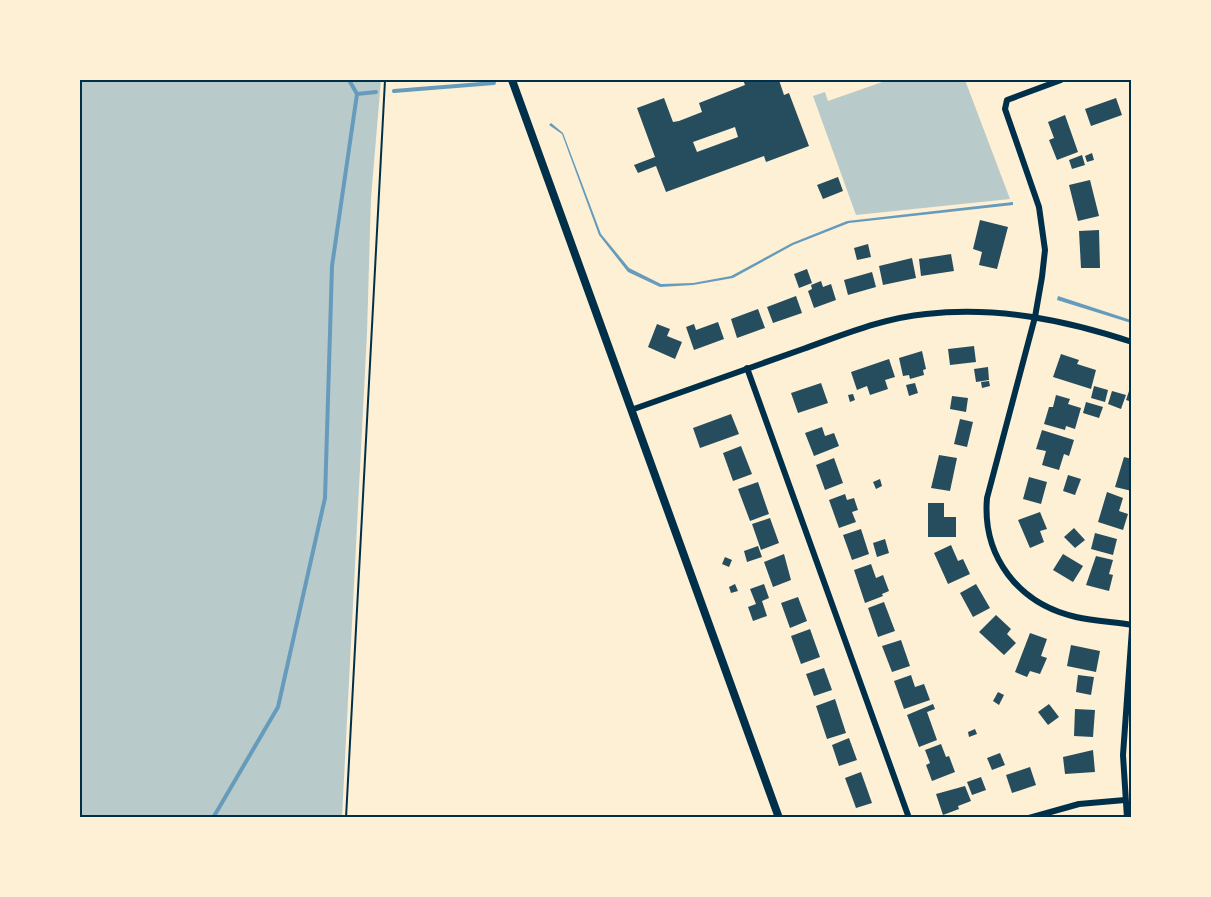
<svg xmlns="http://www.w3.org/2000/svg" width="1211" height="897" viewBox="0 0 1211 897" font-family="Helvetica,sans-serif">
<rect width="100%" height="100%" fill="#fdf0d5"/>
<g fill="#b9caca">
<polygon points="80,80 381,80 371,198 367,333 342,817 80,817"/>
<polygon points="888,80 965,80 1010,199 856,215 813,96 825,92 828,101"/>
</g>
<g fill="#669bbc">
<polygon points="551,123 563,133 601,234 629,268 661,284 693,283 731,276 792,243 847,221 1013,202 1013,205 849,223 793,245 733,278 693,285 660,287 628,272 599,235 562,134 549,125"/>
<polygon points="1058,296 1131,320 1131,323 1057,300"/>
</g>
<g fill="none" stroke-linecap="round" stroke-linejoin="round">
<g stroke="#669bbc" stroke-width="4">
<polyline points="394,91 494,83"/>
<polyline points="357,94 376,92"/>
<polyline points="213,818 278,707 325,498 332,266 357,94 349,80"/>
</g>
</g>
<g fill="#264d5e" fill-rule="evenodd">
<path d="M743,80h36l5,15 5,-2 20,53 -43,16 -2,-6 -98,36 -10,-26 -18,7 -4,-8 21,-8 -18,-49 27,-10 9,24 6,-1 23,-9 -3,-9 46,-18zM735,127l3,10 -41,15 -4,-10z"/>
<polygon points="1116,98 1122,115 1091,126 1085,109"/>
<polygon points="1065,115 1078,152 1057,160 1049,140 1054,138 1048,122"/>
<polygon points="1092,153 1094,160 1087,162 1085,156"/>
<polygon points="1082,155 1085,165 1072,169 1069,160"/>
<polygon points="838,177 843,191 823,199 817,185"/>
<polygon points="1090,180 1099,216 1078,221 1069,185"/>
<polygon points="980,220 1008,227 997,269 979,265 982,252 973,249"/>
<polygon points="1099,230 1100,268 1081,268 1079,231"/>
<polygon points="868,244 871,257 857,260 854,248"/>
<polygon points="951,254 954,271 921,276 919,259"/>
<polygon points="912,258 916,278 883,285 879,266"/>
<polygon points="807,269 812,283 799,288 794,274"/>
<polygon points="872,272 876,287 848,295 844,280"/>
<polygon points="821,281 823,287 831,284 836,300 814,308 808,291 812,289 811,285"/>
<polygon points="796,296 802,313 773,323 767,307"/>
<polygon points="758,309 765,328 737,338 731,319"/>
<polygon points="718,322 724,339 694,350 686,327 694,324 696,330"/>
<polygon points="657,324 670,329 667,336 682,342 675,359 648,347"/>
<polygon points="974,346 976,362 950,365 948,349"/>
<polygon points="922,351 926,369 923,370 924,375 910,379 909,375 903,376 899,358"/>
<polygon points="1061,354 1079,360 1077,364 1096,370 1091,389 1053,377"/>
<polygon points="889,359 895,377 885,380 888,389 870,395 867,386 857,390 851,372"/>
<polygon points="988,367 989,380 976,382 974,369"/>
<polygon points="989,381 990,386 982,388 981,382"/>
<polygon points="821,383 828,403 798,413 791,393"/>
<polygon points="915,383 918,393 909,396 906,385"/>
<polygon points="1131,385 1132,385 1132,402 1126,400"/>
<polygon points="1094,386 1108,390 1105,402 1091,398"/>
<polygon points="1112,391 1126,395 1121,409 1108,404"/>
<polygon points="853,394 855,400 850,402 848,395"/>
<polygon points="1056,395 1070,399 1068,404 1081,408 1075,429 1066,426 1065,430 1044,424 1049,407 1053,407"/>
<polygon points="952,396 968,398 966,412 950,409"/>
<polygon points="1086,402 1103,407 1099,418 1083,413"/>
<polygon points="731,414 739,434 700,448 693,428"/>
<polygon points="960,419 973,422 967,447 954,444"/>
<polygon points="822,427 825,436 834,433 839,446 814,456 805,433"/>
<polygon points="1042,430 1074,440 1069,456 1064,454 1059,470 1042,465 1046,451 1036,449"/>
<polygon points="741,446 752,474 733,481 723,453"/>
<polygon points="939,455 957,458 950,491 931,488"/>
<polygon points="1124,457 1132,459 1132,491 1115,487"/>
<polygon points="834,458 843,483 825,490 816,465"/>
<polygon points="1068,475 1081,479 1075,495 1063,491"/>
<polygon points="1029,477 1047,482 1041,504 1023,499"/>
<polygon points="880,479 882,486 876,489 873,482"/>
<polygon points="758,482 769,514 750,521 738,489"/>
<polygon points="1107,492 1123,498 1119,511 1128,514 1123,530 1098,522"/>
<polygon points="845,494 847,500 854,498 858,510 852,512 856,522 839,528 829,500"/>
<polygon points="928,503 944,503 944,517 956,517 956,537 928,537"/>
<polygon points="1040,512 1047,529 1040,531 1044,542 1030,548 1018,520"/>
<polygon points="770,518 779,543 761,550 752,524"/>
<polygon points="1074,528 1085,540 1075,548 1064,537"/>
<polygon points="861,529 869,554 852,560 843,535"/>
<polygon points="1095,533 1117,539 1113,555 1091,549"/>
<polygon points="885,539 889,553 877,557 873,543"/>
<polygon points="951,545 958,561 963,559 970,574 948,584 934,553"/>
<polygon points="758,546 762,557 747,562 744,551"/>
<polygon points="784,554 791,580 773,587 764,562"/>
<polygon points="1063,554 1083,566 1073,582 1053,570"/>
<polygon points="1096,556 1113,560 1109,574 1113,575 1109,591 1086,585"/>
<polygon points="725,557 732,560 729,567 722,564"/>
<polygon points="871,564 876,578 883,575 889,591 882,594 883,596 865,603 854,570"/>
<polygon points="735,584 738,591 731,593 729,587"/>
<polygon points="764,584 769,598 762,601 767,616 753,621 748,607 756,604 750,589"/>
<polygon points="976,584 990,608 973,617 960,593"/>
<polygon points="798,597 807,621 790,628 781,603"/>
<polygon points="884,602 895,631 878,637 868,608"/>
<polygon points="996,615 1011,629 1007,634 1016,643 1004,655 979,632"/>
<polygon points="810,629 820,657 801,664 791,636"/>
<polygon points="1030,633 1047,639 1041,656 1047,658 1040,674 1030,671 1027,677 1015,672"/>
<polygon points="901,640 910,666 892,672 882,646"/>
<polygon points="1071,645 1100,651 1096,672 1067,666"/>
<polygon points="824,668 832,690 814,696 806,674"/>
<polygon points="911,675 915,687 924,684 930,700 904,709 894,681"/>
<polygon points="1078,675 1094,677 1091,695 1076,692"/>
<polygon points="998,692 1004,695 999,705 993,701"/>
<polygon points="835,699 846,733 827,739 816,706"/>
<polygon points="933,704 935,709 927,712 937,740 919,747 907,715"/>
<polygon points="1049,704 1059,717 1048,725 1038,712"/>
<polygon points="1075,709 1095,710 1093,737 1074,736"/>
<polygon points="975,729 977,734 969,737 968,732"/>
<polygon points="849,738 857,760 839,766 832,745"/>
<polygon points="941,744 946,757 949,756 955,772 932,781 926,765 930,763 925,750"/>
<polygon points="1093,750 1095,772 1065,774 1063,757"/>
<polygon points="1000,753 1005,765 992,770 987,758"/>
<polygon points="1030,767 1036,785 1012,793 1006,775"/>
<polygon points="861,772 872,803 856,808 845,778"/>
<polygon points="981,777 986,790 972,795 967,782"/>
<polygon points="965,786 971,801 958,806 959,809 943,815 936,794"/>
</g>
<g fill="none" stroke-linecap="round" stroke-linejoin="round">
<polyline stroke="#003049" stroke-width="2" points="346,818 385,80"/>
<g stroke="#003049" stroke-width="6">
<path d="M1061,80l-54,20 -2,9 34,98 6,43 -3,27 -7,40 -48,181c-5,58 31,106 89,119 18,4 37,5 56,8"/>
<polyline points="747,368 909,818"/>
<path d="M631,410c58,-21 115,-41 172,-61 40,-14 80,-31 123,-35 71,-8 139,6 206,28"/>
<polyline points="1029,818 1079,804 1125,800"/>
<polyline points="1127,818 1123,755 1132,629"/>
</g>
<polyline stroke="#003049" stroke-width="8" points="512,80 779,818"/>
</g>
<rect width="1211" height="897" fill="none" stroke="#fdf0d5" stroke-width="162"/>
<rect x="81" y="81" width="1049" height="735" fill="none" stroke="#003049" stroke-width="2"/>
</svg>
